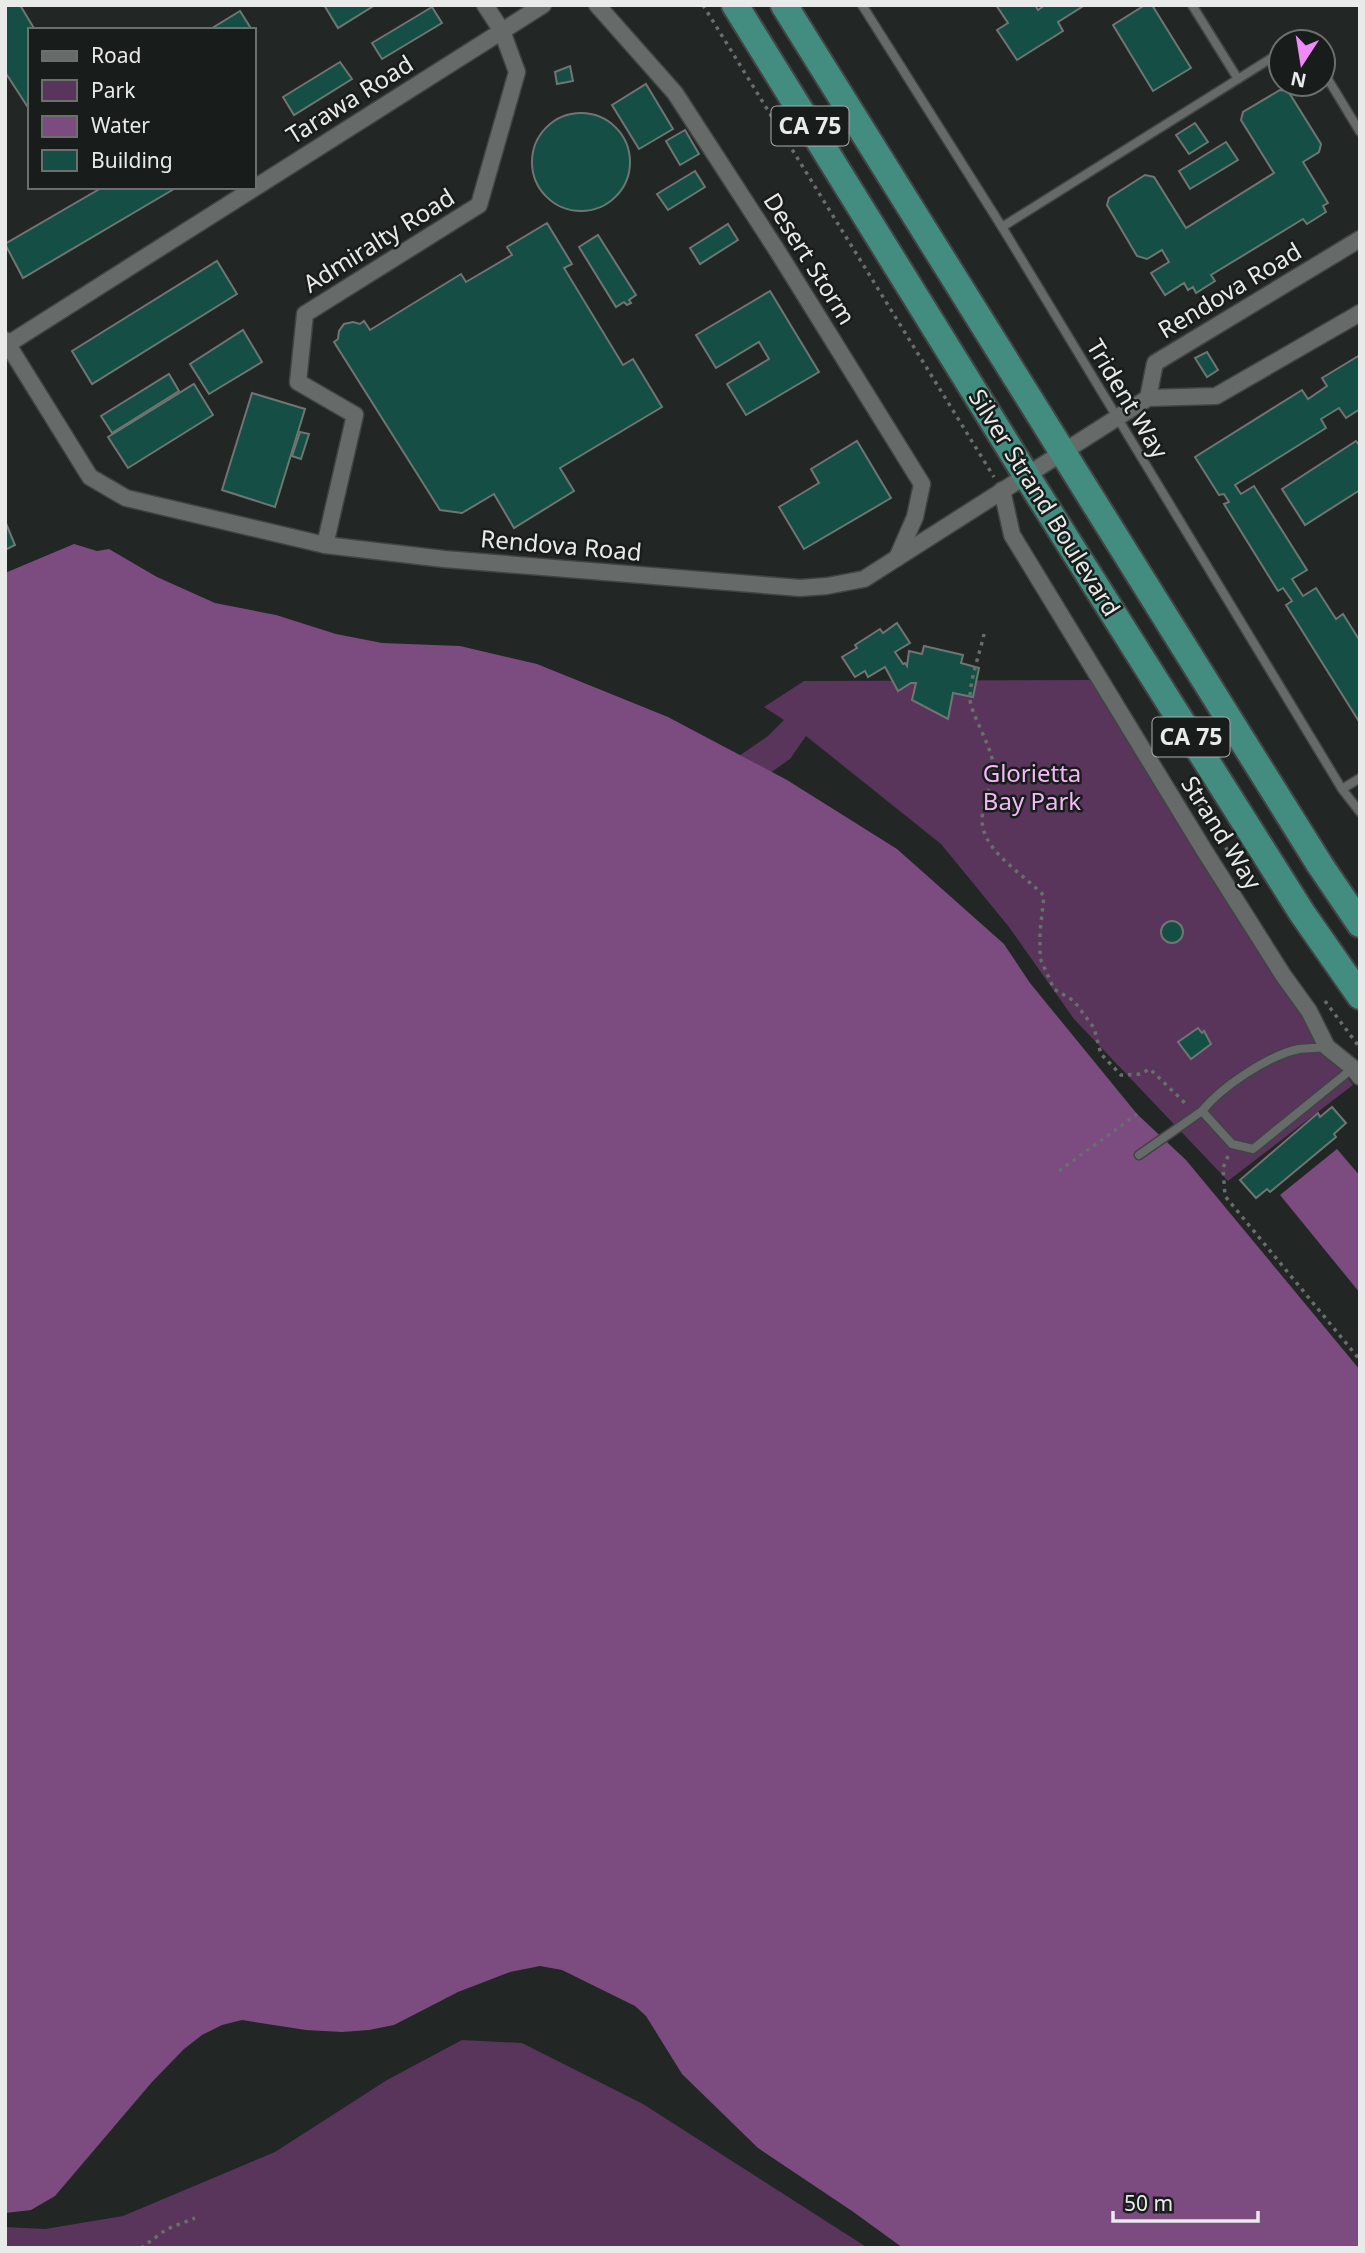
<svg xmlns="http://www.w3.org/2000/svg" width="1365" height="2253" viewBox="0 0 1365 2253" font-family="'Noto Sans',sans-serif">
<rect width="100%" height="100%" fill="#222625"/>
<g fill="#59355b">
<polygon points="1091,680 1260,953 1353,1085 1228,1181 1074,1019 1009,927 941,844 806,736 790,759 685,833 667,806 768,736 784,720 764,707 804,681"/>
<polygon points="462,2040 522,2043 643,2104 868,2248 5,2248 5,2227 45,2229 123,2216 275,2152 387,2080"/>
</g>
<g fill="#7c4b80">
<polygon points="74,544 97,551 109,549 157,577 215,603 276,615 336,634 382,643 460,646 537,664 668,717 787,780 897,849 1004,944 1030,983 1137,1114 1186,1160 1360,1370 1360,2248 903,2248 852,2211 758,2148 682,2074 646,2016 635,2006 562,1970 540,1966 510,1972 458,1992 394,2025 369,2030 342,2032 306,2030 242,2020 222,2025 202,2035 184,2049 152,2082 55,2196 31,2210 5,2213 5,573"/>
<polygon points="1337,1149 1360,1176 1360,1293 1280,1195"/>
</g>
<g fill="#144e44" stroke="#6f7573" stroke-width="2">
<polygon points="5,5 20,5 35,30 30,30 29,109 5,72"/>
<polygon points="324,5 375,5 338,28"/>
<polygon points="996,5 1035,5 1038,10 1045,5 1085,5 1058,22 1063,31 1017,60 997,30 1008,23"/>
<polygon points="1145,5 1152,5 1191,68 1153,91 1113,25"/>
<polygon points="432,7 442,23 382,59 372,43"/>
<polygon points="240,11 252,30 209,30"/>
<polygon points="340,62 352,79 294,115 283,97"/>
<polygon points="570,66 573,81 557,84 555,72"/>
<polygon points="646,84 673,129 639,149 612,105"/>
<polygon points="1280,90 1288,91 1321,144 1319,152 1303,162 1328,203 1323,206 1326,212 1307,224 1303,219 1211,275 1215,281 1196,293 1193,287 1188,290 1184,283 1165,295 1151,273 1169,262 1162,250 1147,259 1137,256 1107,205 1109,198 1145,175 1154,177 1186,228 1274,173 1241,120 1243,112"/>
<circle cx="581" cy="162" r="49"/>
<polygon points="1195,123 1208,142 1189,154 1176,135"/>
<polygon points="685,130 699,154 680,165 666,141"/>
<polygon points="1226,142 1238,160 1190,189 1179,171"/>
<polygon points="695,171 705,187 668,210 657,194"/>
<polygon points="103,187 174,189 23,278 5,244"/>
<polygon points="547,223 572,264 564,268 623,365 633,359 662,407 560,468 574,491 514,528 494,494 462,513 440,510 334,342 338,339 339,331 344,324 353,322 360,324 364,321 370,330 461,274 466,282 512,255 507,247"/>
<polygon points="728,224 738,240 700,264 690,248"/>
<polygon points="598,235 636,295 629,300 631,303 627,305 624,302 616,307 579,247"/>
<polygon points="217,261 237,294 92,384 72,351"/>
<polygon points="770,291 819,372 746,415 727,384 769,359 759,342 716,368 696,335"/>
<polygon points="243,330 262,362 209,394 190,364"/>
<polygon points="1207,352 1218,370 1207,377 1195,358"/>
<polygon points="1360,355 1360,409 1346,418 1339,408 1321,419 1326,428 1235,485 1241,494 1254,486 1307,570 1292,579 1303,596 1316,588 1336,619 1343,614 1360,641 1360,723 1286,605 1292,601 1283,588 1278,591 1224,504 1229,502 1224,494 1219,495 1195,457 1302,390 1308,399 1327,386 1322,378"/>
<polygon points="169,374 179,391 112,433 101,416"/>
<polygon points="194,384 213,415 128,468 108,437"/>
<polygon points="252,393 305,409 275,507 222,490"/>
<polygon points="300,432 309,434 301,459 292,456"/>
<polygon points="857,441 891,498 804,549 779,507 819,483 811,469"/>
<polygon points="1356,441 1360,446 1360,490 1305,525 1282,489"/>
<polygon points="5,521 15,545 5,550"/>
<polygon points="897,623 910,643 895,652 903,664 905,663 907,666 909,651 922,654 924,646 963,655 961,663 979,668 973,697 953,693 948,719 912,700 916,683 911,683 898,691 885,667 868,677 865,671 855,677 842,657 857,648 855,645 880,629 883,633"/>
<circle cx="1172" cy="932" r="11"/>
<polygon points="1198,1028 1202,1033 1204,1031 1211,1044 1191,1059 1178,1042"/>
<polygon points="1332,1107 1346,1123 1334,1134 1336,1137 1270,1192 1267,1189 1256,1198 1240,1180 1318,1113 1320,1117"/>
</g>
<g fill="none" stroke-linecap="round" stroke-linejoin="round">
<g stroke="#404443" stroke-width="11">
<g id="service">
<polyline points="862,5 1002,227 1342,789 1360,812"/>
<polyline points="1192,5 1238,79"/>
<polyline points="1323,71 1360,132"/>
<polyline points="1002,227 1281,52"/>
<polyline points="1342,789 1360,778"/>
<path d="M1327,1047c-9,1 -19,1 -28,2 -30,6 -78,38 -97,62l30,33 21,5 100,-81"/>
<polyline points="1139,1155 1202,1111"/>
</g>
</g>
<g stroke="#404443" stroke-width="19">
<g id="minor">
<polyline points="597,5 675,93 778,252 922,484 915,517 897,558"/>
<polyline points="1360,239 1155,363 1148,398 1216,396 1360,313"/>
<polyline points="5,340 90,477 126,498 325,545 444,559 800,588 827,586 864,579 1148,398"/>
<polyline points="5,346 543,5"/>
<polyline points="1002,490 1012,535 1204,850 1283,975 1309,1011 1327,1047 1353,1068 1360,1077"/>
<polyline points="325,545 355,415 298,382 305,314 479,205 517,72 502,31 485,5"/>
</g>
</g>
<g stroke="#404443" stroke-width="30">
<g id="trunk">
<polyline points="735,5 1026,475 1302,913 1360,996"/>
<polyline points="784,5 1320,865 1360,924"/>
</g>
</g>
<g stroke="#696d6c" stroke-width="3.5" stroke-dasharray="3.5 5" stroke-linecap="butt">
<polyline points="703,5 994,477"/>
<path d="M984,634c-4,19 -14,45 -14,64 -1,12 21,47 23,66 2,21 -15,43 -10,64 6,27 43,48 61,68l-4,36v26l14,31 20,12 20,27 7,26 20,21 19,-1 10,-5 38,37"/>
<polyline points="1199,804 1250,887"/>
<polyline points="1325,1001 1360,1048"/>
<polyline points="1228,1156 1223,1168 1225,1196 1360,1360"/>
<polyline points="1059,1171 1137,1114"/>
<polyline points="141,2248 167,2229 195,2218"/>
</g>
<use href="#service" stroke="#666b6a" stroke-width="8"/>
<use href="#minor" stroke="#666b6a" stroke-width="16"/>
<use href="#trunk" stroke="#438c80" stroke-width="26"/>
</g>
<g text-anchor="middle" stroke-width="5" stroke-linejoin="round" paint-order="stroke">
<g fill="#181d1c" stroke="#aaadac" stroke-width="2">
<rect x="771.5" y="106.5" width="77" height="39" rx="5"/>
<rect x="1152.5" y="717.5" width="77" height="39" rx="5"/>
</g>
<g font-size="23" font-weight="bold" fill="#e8ebea">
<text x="810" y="134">CA 75</text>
<text x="1191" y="745">CA 75</text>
</g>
<g font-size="24" fill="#e8ebea" stroke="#181d1c">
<text transform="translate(350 100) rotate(-32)" y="8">Tarawa Road</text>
<text transform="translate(379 241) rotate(-32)" y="8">Admiralty Road</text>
<text transform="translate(809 259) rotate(58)" y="8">Desert Storm</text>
<text transform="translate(1230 291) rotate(-31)" y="8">Rendova Road</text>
<text transform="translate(1127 399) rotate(59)" y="8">Trident Way</text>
<text transform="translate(1044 503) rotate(58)" y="8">Silver Strand Boulevard</text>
<text transform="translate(561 546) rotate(5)" y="8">Rendova Road</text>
<text transform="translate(1221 833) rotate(58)" y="8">Strand Way</text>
</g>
<g font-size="24" fill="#f3b9f7" stroke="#181d1c">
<text x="1032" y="782">Glorietta<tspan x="1032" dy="28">Bay Park</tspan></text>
</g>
</g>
<rect width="1365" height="2253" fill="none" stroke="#e8ebea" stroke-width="14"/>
<rect x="28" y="28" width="228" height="161" fill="#181d1c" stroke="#6b6f6e" stroke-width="2"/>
<rect x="42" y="51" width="35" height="10" fill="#666b6a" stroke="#6b6f6e" stroke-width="2"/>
<text x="91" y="63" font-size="21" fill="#e8ebea">Road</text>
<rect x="42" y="80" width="35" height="21" fill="#59355b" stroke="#6b6f6e" stroke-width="2"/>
<text x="91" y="98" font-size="21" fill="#e8ebea">Park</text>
<rect x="42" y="116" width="35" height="21" fill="#7c4b80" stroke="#6b6f6e" stroke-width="2"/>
<text x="91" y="133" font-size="21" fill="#e8ebea">Water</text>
<rect x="42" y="150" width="35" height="21" fill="#144e44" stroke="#6b6f6e" stroke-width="2"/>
<text x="91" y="168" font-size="21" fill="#e8ebea">Building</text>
<g transform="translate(1302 63) rotate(192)"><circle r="33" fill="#181d1c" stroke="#6b6f6e" stroke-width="2"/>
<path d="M0-5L12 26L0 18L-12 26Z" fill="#ef8bf7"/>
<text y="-10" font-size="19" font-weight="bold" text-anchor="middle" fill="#e8ebea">N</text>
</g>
<path d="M1113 2211v10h145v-10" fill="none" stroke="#e8ebea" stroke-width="3.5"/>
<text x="1124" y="2211" font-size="21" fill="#e8ebea" stroke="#181d1c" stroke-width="5" paint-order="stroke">50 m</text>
</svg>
